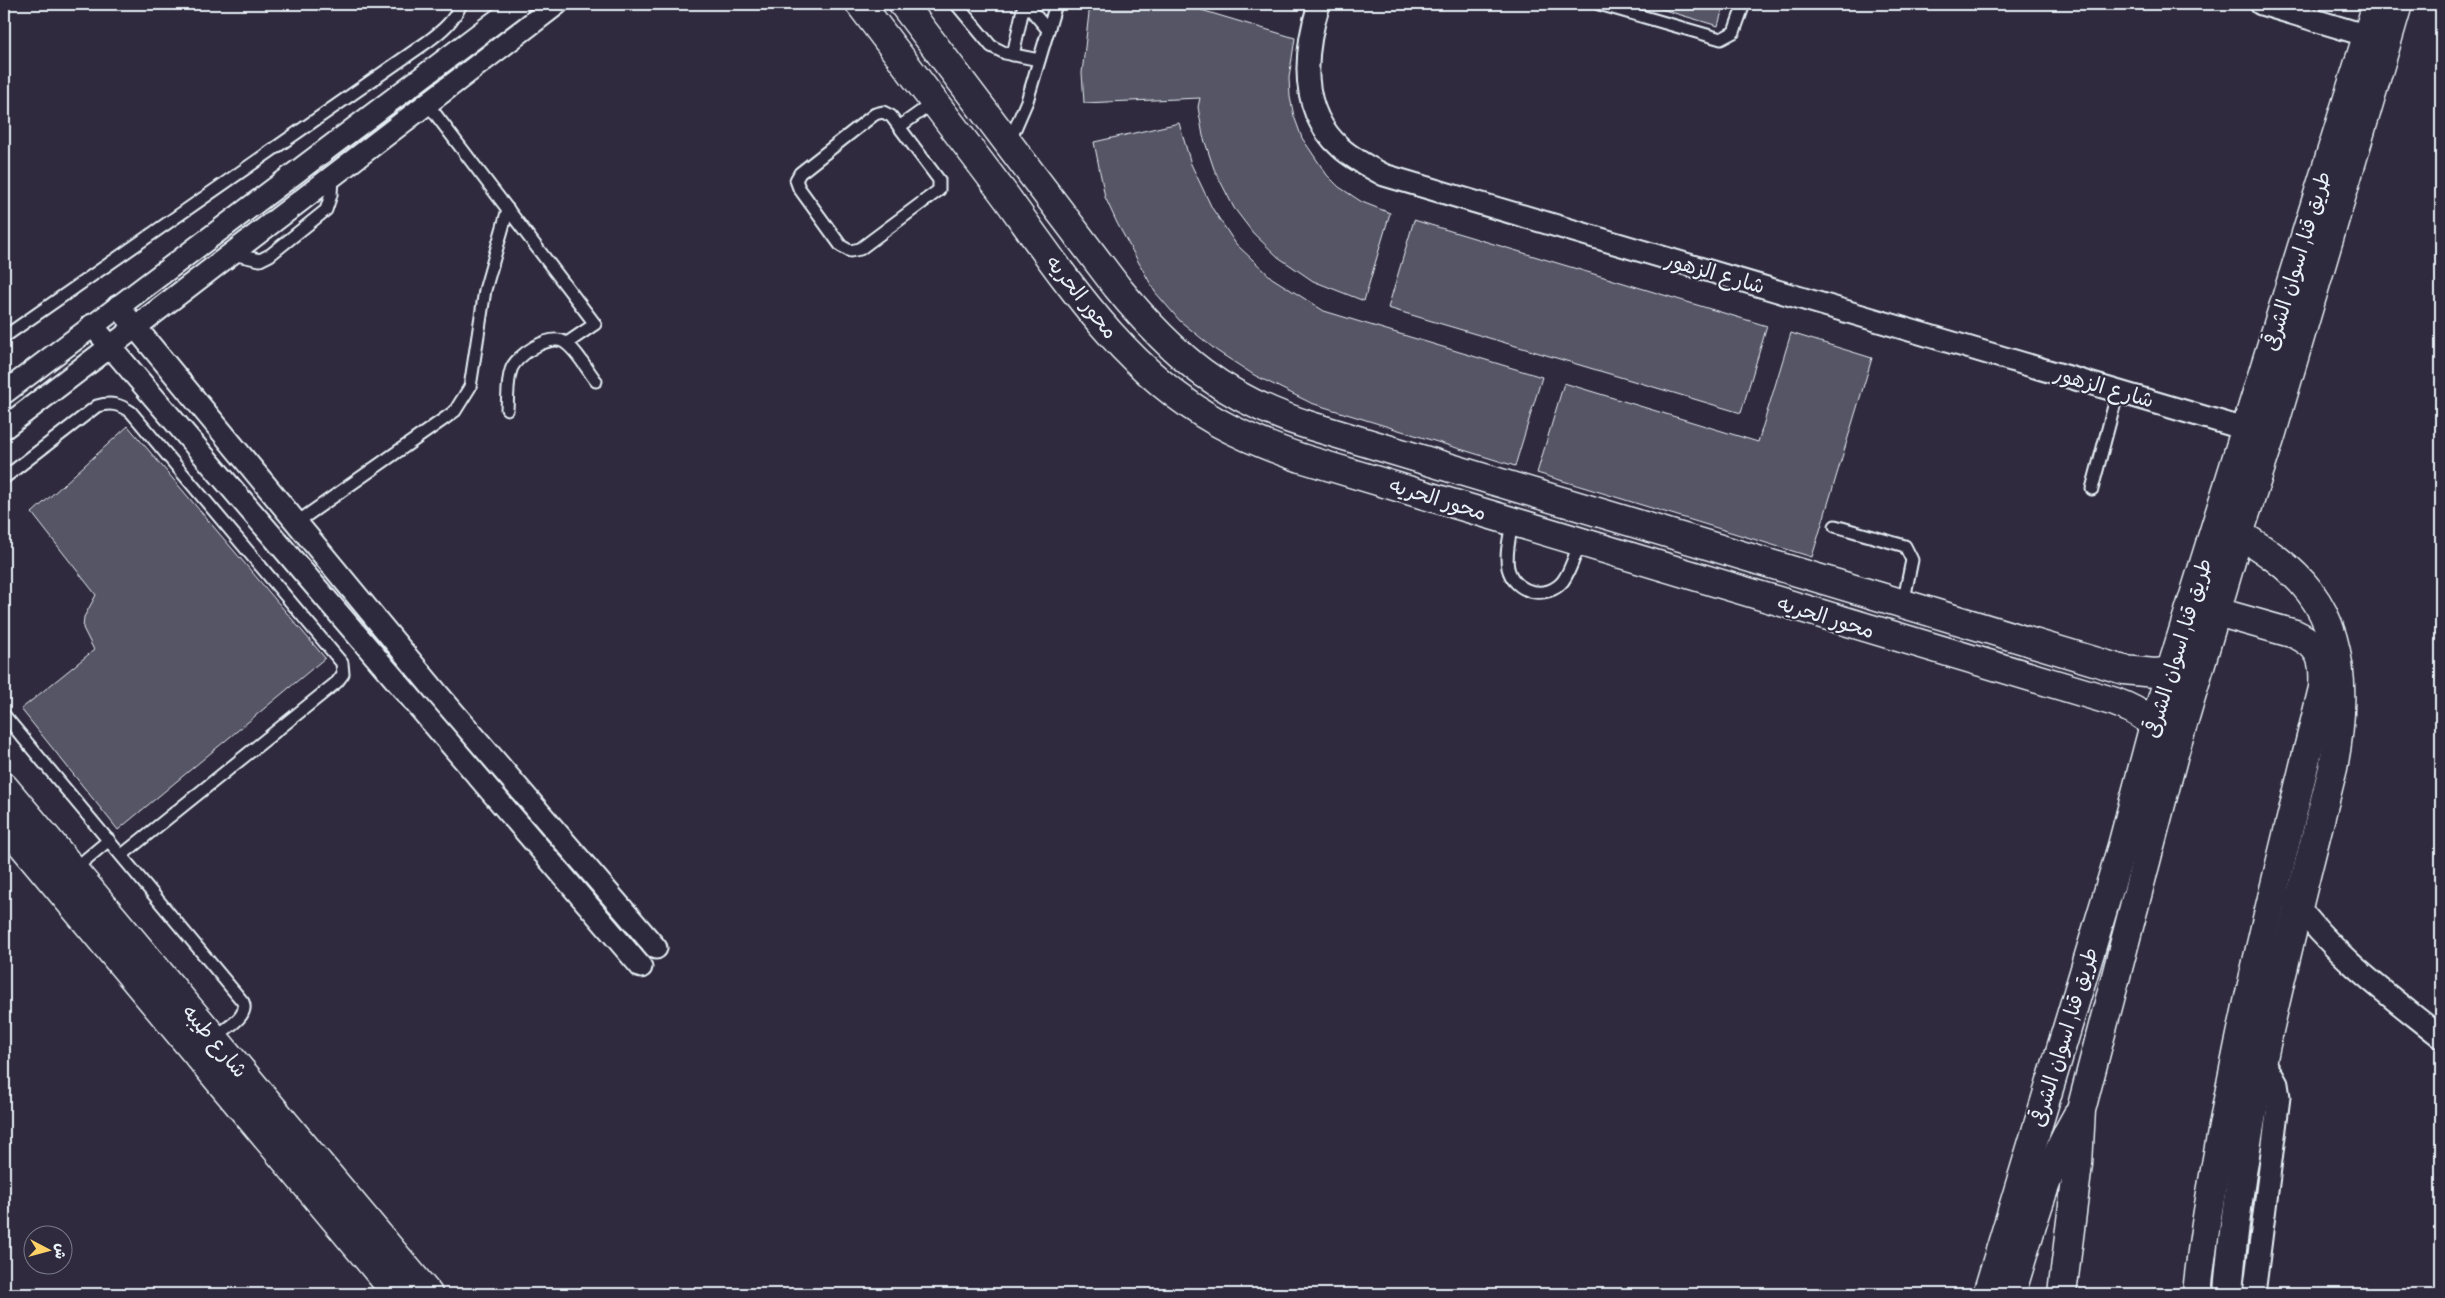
<svg xmlns="http://www.w3.org/2000/svg" width="2445" height="1298" viewBox="0 0 2445 1298" font-family="'Indie Flower','Playpen Sans Arabic',sans-serif">
<rect width="100%" height="100%" fill="#2f2a3d"/>
<filter id="ink" filterUnits="userSpaceOnUse"><feTurbulence type="fractalNoise" baseFrequency=".02" numOctaves="2"/><feDisplacementMap in="SourceGraphic" scale="10" xChannelSelector="R" yChannelSelector="G"/><feConvolveMatrix kernelMatrix="1 2 1 2 8 2 1 2 1" color-interpolation-filters="sRGB"/></filter>
<g filter="url(#ink)">
<g fill="#575565" stroke="#e8f1f8">
<polygon points="1181,4 1295,38 1289,78 1290,97 1294,116 1302,138 1327,175 1339,187 1362,202 1390,213 1364,301 1313,281 1278,257 1253,233 1234,208 1214,169 1203,136 1198,107 1200,98 1084,103 1082,73 1090,4"/>
<polygon points="1644,4 1724,4 1718,26"/>
<polygon points="1179,123 1191,164 1212,208 1236,244 1272,278 1324,311 1542,377 1515,466 1311,403 1254,375 1217,351 1180,321 1155,292 1117,223 1105,197 1094,142"/>
<polygon points="1414,220 1767,326 1741,413 1388,308"/>
<polygon points="1791,333 1872,358 1812,557 1537,473 1564,383 1758,442"/>
<polygon points="128,426 325,658 118,830 21,709 94,650 83,628 84,617 96,595 32,513"/>
</g>
<g fill="none" stroke-linecap="round" stroke-linejoin="round">
<g stroke="#e8f1f8" stroke-width="15">
<g id="service">
<polyline points="956,4 991,46 1005,53 1039,60"/>
<polyline points="1026,4 1048,30"/>
<polyline points="1599,4 1721,39 1734,32 1744,4"/>
<polyline points="1013,55 1024,4"/>
<polyline points="427,103 595,324 567,343"/>
<polygon points="883,112 891,116 939,180 939,190 860,249 850,251 841,246 799,188 796,180 800,173 875,114"/>
<polyline points="899,127 934,102"/>
<polyline points="1007,141 1014,131 1027,101 1056,4"/>
<polyline points="232,254 260,260 270,255 326,210 331,195 332,177"/>
<path d="M4,337l423,-295c15,-11 27,-21 34,-38"/>
<path d="M507,409c1,-12 0,-27 4,-39 4,-14 39,-37 53,-28 13,8 23,28 32,39"/>
<path d="M4,478l93,-72c14,-4 22,-2 34,6l211,251 1,11 -6,8 -215,173"/>
<polyline points="2092,489 2118,391"/>
<path d="M1512,522c-2,14 -7,32 -4,46 6,25 39,33 55,13 8,-11 12,-27 17,-39"/>
<polyline points="296,523 444,419 455,411 470,387 485,290 508,209"/>
<polyline points="1835,526 1905,546 1912,560 1903,604"/>
<path d="M4,715l239,287c7,15 -20,28 -30,36"/>
<polyline points="73,870 109,840"/>
</g>
</g>
<g stroke="#e8f1f8" stroke-width="25">
<g id="minor">
<path d="M1319,4c-15,49 -21,106 22,144 12,11 28,19 43,27l861,254"/>
<polyline points="2261,4 2381,40"/>
<polyline points="118,306 437,693 656,948"/>
<polyline points="92,325 641,967"/>
<polyline points="4,393 519,4"/>
<polyline points="4,428 557,4"/>
<path d="M2292,898c42,58 94,95 149,139"/>
<polyline points="2254,1294 2279,1097 2277,1084 2264,1061"/>
</g>
</g>
<g stroke="#e8f1f8" stroke-width="31">
<g id="tertiary">
<path d="M2197,1294c5,-53 14,-104 24,-157 27,-151 66,-300 102,-449 2,-28 -2,-42 -28,-54l-78,-22"/>
<path d="M2228,1294c13,-178 62,-353 105,-526 11,-57 14,-127 -23,-176 -19,-25 -45,-42 -71,-58"/>
</g>
</g>
<g stroke="#e8f1f8" stroke-width="31">
<g id="secondary">
<path d="M860,4c48,63 96,127 144,190 61,84 120,176 213,228 27,15 55,26 84,36l814,244c22,8 42,20 53,41"/>
<path d="M903,4l214,283c57,70 107,112 194,139l813,244 31,3 39,-4"/>
<polyline points="4,787 428,1294"/>
<polyline points="4,823 397,1294"/>
</g>
</g>
<g stroke="#e8f1f8" stroke-width="31">
<g id="primary">
<polyline points="1987,1294 2122,846 2154,725 2377,4"/>
<path d="M2011,1294c19,-60 34,-124 66,-178"/>
<polyline points="2062,1294 2078,1164 2081,1110 2174,754 2239,534 2271,436 2398,4"/>
</g>
</g>
<use href="#service" stroke="#2f2a3d" stroke-width="11"/>
<use href="#minor" stroke="#2f2a3d" stroke-width="21"/>
<use href="#tertiary" stroke="#2f2a3d" stroke-width="28"/>
<use href="#secondary" stroke="#2f2a3d" stroke-width="28"/>
<use href="#primary" stroke="#2f2a3d" stroke-width="28"/>
</g>
</g>
<g text-anchor="middle" stroke-width="4" stroke-linejoin="round" paint-order="stroke">
<g font-size="21" fill="#e8f1f8" stroke="#2f2a3d">
<text transform="translate(2297 261) rotate(-73)" y="7">طريق قنا, اسوان الشرقى</text>
<text transform="translate(1715 273) rotate(16)" y="7">شارع الزهور</text>
<text transform="translate(1082 297) rotate(51)" y="7">محور الحريه</text>
<text transform="translate(2104 387) rotate(16)" y="7">شارع الزهور</text>
<text transform="translate(1438 499) rotate(17)" y="7">محور الحريه</text>
<text transform="translate(1826 617) rotate(17)" y="7">محور الحريه</text>
<text transform="translate(2178 648) rotate(-73)" y="7">طريق قنا, اسوان الشرقى</text>
<text transform="translate(2064 1037) rotate(-73)" y="7">طريق قنا, اسوان الشرقى</text>
<text transform="translate(215 1041) rotate(50)" y="7">شارع طيبه</text>
</g>
</g>
<rect width="2445" height="1298" fill="none" stroke="#2f2a3d" stroke-width="20"/>
<rect x="10" y="10" width="2425" height="1278" fill="none" stroke="#e8f1f8" stroke-width="2" filter="url(#ink)"/>
<g transform="translate(48 1250) rotate(96)"><circle r="24" fill="#2f2a3d" stroke="#797a88"/>
<path d="M0-4L9 19L0 12L-9 19Z" fill="#ffd166"/>
<text y="-8" font-size="14" font-weight="bold" text-anchor="middle" fill="#e8f1f8">ش</text>
</g>
</svg>
